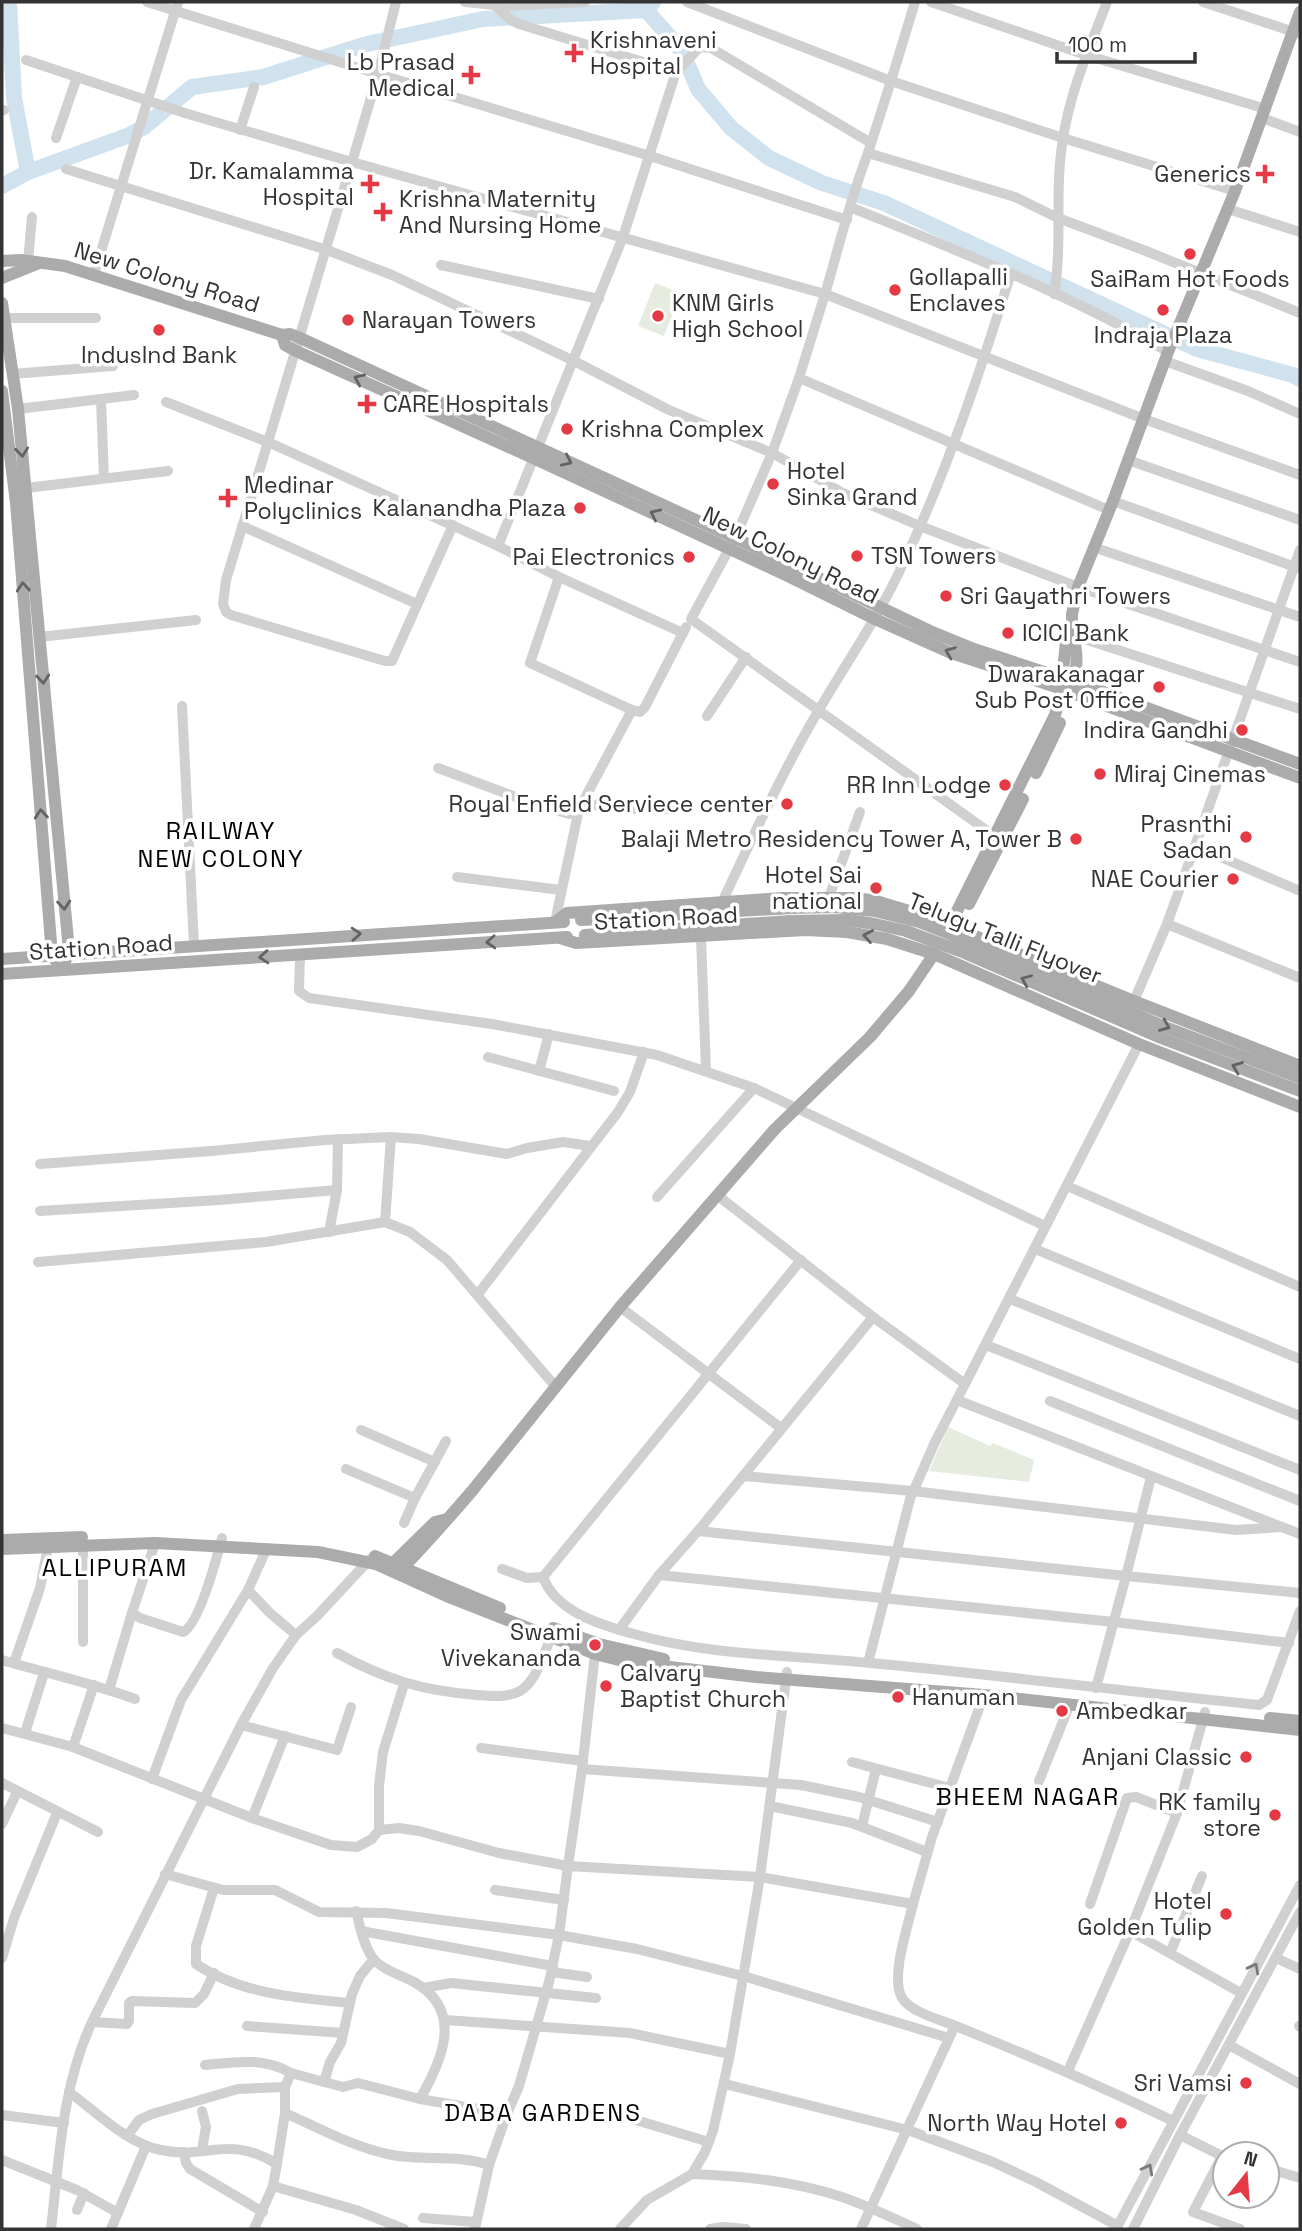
<svg xmlns="http://www.w3.org/2000/svg" width="1302" height="2231" viewBox="0 0 1302 2231" font-family="'Space Grotesk',sans-serif">
<rect width="100%" height="100%" fill="#fff"/>
<g fill="#e6ecdf">
<polygon points="655,283 681,293 664,336 638,326"/>
<polygon points="948,1427 990,1446 993,1443 1034,1460 1029,1482 929,1471"/>
</g>
<g fill="none" stroke-linecap="round" stroke-linejoin="round">
<g stroke="#cfe2ee" stroke-width="16">
<polyline points="9,2 14,98 28,172"/>
<polyline points="646,10 682,51 698,89 731,128 769,158 822,183 884,203 1197,349 1293,375 1300,379"/>
<polyline points="2,186 28,172 127,136 144,127 192,87 263,77 367,44 483,19 646,10 653,2"/>
</g>
<g stroke="#d0d0d0" stroke-width="10">
<polyline points="147,2 378,74 396,2"/>
<polyline points="465,2 505,6 585,2"/>
<polyline points="687,2 891,81 915,2"/>
<polyline points="931,2 1086,55 1266,109"/>
<polyline points="1203,2 1300,34"/>
<polyline points="496,6 511,20 519,24 676,72 623,237 498,546"/>
<polyline points="26,60 188,114 352,162 268,442 498,546 559,577 683,633"/>
<polyline points="676,72 700,47 711,48 871,143"/>
<polyline points="2,110 4,110"/>
<polyline points="1262,118 1300,132"/>
<polyline points="240,130 254,87"/>
<polyline points="56,138 77,77"/>
<path d="M868,153c-18,46 -29,94 -43,141l319,125 156,56"/>
<polyline points="66,169 327,250 392,275 574,361 669,410 772,453 843,493 920,526 1078,587 1300,662"/>
<polyline points="1235,191 1063,138 891,81 868,153 1015,197 1058,218 1146,251 1300,313"/>
<path d="M850,207c108,44 217,86 318,145"/>
<polyline points="1228,209 1300,232"/>
<polyline points="847,220 650,156 378,74 352,162 825,294 799,378 1109,510"/>
<polyline points="28,262 32,217"/>
<polyline points="441,265 599,299"/>
<polyline points="94,274 178,2"/>
<path d="M1054,294c9,-51 0,-104 9,-155 7,-48 27,-92 44,-137"/>
<polyline points="4,318 96,318"/>
<polyline points="1165,361 1248,391 1300,414"/>
<polyline points="12,374 113,366"/>
<polyline points="799,378 772,453 735,538 691,619 1000,840"/>
<polyline points="101,400 104,478"/>
<polyline points="166,402 268,442 226,580 223,604 226,612 231,615 385,661 392,661 453,525"/>
<polyline points="18,409 134,395"/>
<polyline points="1128,460 1300,520"/>
<polyline points="26,488 168,471"/>
<polyline points="1113,501 1298,568"/>
<polyline points="242,526 417,604"/>
<polyline points="1093,547 1300,617"/>
<polyline points="559,577 530,663 632,710 640,712 645,707 686,627"/>
<polyline points="1072,635 1300,709"/>
<polyline points="39,637 196,620"/>
<polyline points="182,706 194,945"/>
<polyline points="707,716 746,657"/>
<polyline points="438,768 537,805 569,814 598,804 636,809 671,809"/>
<polyline points="1195,846 1300,550"/>
<polyline points="457,877 561,890"/>
<polyline points="829,897 860,812"/>
<path d="M722,902c31,-65 61,-132 98,-194 28,-48 59,-92 82,-142 45,-94 78,-194 109,-293"/>
<polyline points="555,922 579,809 632,710"/>
<polyline points="1167,924 1195,846 1300,891"/>
<polyline points="701,938 706,1070"/>
<polyline points="300,955 299,991 309,998 492,1024 657,1055 754,1088 1045,1226"/>
<polyline points="1134,1001 1167,924 1300,978"/>
<polyline points="488,1057 614,1091"/>
<polyline points="539,1071 549,1034"/>
<polyline points="40,1164 211,1151 325,1140 391,1137 419,1139 507,1154 527,1148 563,1142 590,1146"/>
<polyline points="1067,1186 1300,1287"/>
<polyline points="717,1195 873,1317 965,1384 935,1442 910,1499 868,1663"/>
<polyline points="657,1197 754,1088"/>
<polyline points="40,1211 219,1200 337,1190"/>
<polyline points="385,1222 391,1137"/>
<polyline points="329,1232 337,1190 338,1139"/>
<polyline points="1035,1249 1300,1359"/>
<polyline points="38,1262 266,1242 385,1222 410,1232 447,1260 555,1386"/>
<polyline points="478,1294 618,1112 630,1092 644,1052"/>
<polyline points="1010,1299 1300,1416"/>
<polyline points="620,1307 781,1428"/>
<polyline points="873,1317 698,1531 1126,1576 1096,1688"/>
<polyline points="986,1345 1300,1470"/>
<polyline points="965,1384 1139,1044"/>
<polyline points="957,1400 1300,1534"/>
<polyline points="1050,1401 1300,1501"/>
<polyline points="361,1430 435,1462"/>
<polyline points="346,1469 415,1498"/>
<polyline points="743,1476 913,1491 1236,1530 1282,1527"/>
<polyline points="1151,1477 1126,1576 1300,1593"/>
<polyline points="404,1523 415,1498 446,1441"/>
<path d="M155,1543l-23,70 8,5 43,14c16,-7 34,-75 39,-94"/>
<polyline points="267,1548 248,1590 270,1613 296,1635"/>
<polyline points="502,1569 527,1578 543,1577 801,1260"/>
<polyline points="659,1575 1114,1622 1289,1643"/>
<path d="M543,1577c13,35 58,48 91,57 76,22 158,21 236,29 130,12 260,29 389,42l8,-5 33,-89"/>
<polyline points="619,1630 659,1575 698,1531"/>
<polyline points="83,1642 83,1545"/>
<path d="M337,1653c47,26 86,38 140,42 13,1 30,3 43,-4 17,-10 24,-39 32,-56"/>
<path d="M2,1660c44,13 89,23 133,39"/>
<polyline points="14,1663 40,1588 48,1547"/>
<polyline points="109,1690 132,1613"/>
<polyline points="241,1725 337,1750 351,1707"/>
<polyline points="2,1728 73,1747 252,1818 331,1845 357,1847 372,1839 379,1830 399,1828 419,1831 499,1853 568,1866 582,1769 595,1654"/>
<polyline points="25,1733 44,1673"/>
<polyline points="73,1747 94,1685"/>
<polyline points="481,1748 583,1761"/>
<polyline points="852,1762 950,1788"/>
<polyline points="582,1769 801,1785 859,1797 938,1822"/>
<polyline points="152,1779 181,1700 248,1590"/>
<polyline points="1039,1781 1070,1704"/>
<polyline points="2,1783 98,1832"/>
<polyline points="770,1806 852,1823 927,1852"/>
<polyline points="252,1818 285,1736"/>
<polyline points="2,1824 17,1792"/>
<polyline points="862,1826 876,1769"/>
<polyline points="379,1830 379,1786 383,1752 404,1684"/>
<polyline points="165,1874 223,1890 275,1890 319,1912 386,1913 559,1935 637,1949 743,1976 949,2038"/>
<path d="M214,1888l-18,58v18c44,30 102,34 153,39"/>
<polyline points="495,1890 564,1900"/>
<path d="M913,1904c-5,22 -23,74 -11,94 9,14 36,21 51,27 75,30 148,61 220,96"/>
<polyline points="1090,1904 1127,1798 1136,1797 1177,1813"/>
<path d="M356,1911c4,15 7,33 16,46 8,12 29,18 42,25 50,28 29,77 6,117"/>
<polyline points="361,1931 553,1966"/>
<polyline points="1130,1931 1177,1813 1205,1712"/>
<polyline points="1170,1953 1202,1876"/>
<polyline points="2,1958 14,1918 57,1813"/>
<polyline points="1276,1958 1300,1969"/>
<polyline points="552,1972 587,1977"/>
<polyline points="423,1988 451,1983 596,1998"/>
<polyline points="445,2020 630,2033 730,2054"/>
<polyline points="92,2022 127,2024 129,2021 129,2003 132,2001 195,2003 204,1994 214,1973"/>
<polyline points="247,2026 343,2033"/>
<polyline points="1299,2026 1300,2027"/>
<polyline points="1229,2045 1300,2084"/>
<path d="M205,2065c31,-3 58,-8 86,8"/>
<polyline points="1068,2071 1130,1931 1241,1993"/>
<polyline points="324,2082 330,2062 341,2043 352,1994 360,1976 374,1959"/>
<polyline points="725,2084 908,2130 993,2162 1036,2182 1118,2226"/>
<path d="M69,2092c28,20 57,51 92,58 48,10 67,-16 116,14l-4,22"/>
<polyline points="596,2108 709,2142"/>
<polyline points="202,2111 206,2127 202,2150"/>
<path d="M285,2113c34,15 70,35 107,42 31,6 66,-1 97,10l-14,64"/>
<polyline points="2,2115 64,2123"/>
<polyline points="128,2135 139,2120 152,2114 238,2089 285,2087"/>
<polyline points="1180,2135 1222,2156"/>
<polyline points="184,2152 186,2163 190,2169 263,2212"/>
<polyline points="1225,2156 1222,2156 1193,2212 1240,2229"/>
<polyline points="2,2160 77,2190 118,2213"/>
<polyline points="277,2164 285,2113 285,2087 291,2073 343,2087 358,2083 420,2099 507,2114 519,2086 549,1982 559,1935 568,1866 760,1877 913,1904 932,1837 984,1695"/>
<polyline points="489,2165 507,2114"/>
<polyline points="1267,2168 1300,2178"/>
<path d="M692,2174c51,2 102,7 150,23 26,9 51,21 75,32"/>
<polyline points="77,2210 84,2193"/>
<polyline points="423,2218 476,2222"/>
<path d="M51,2229c8,-69 11,-143 41,-207l149,-297 32,-57 23,-33 21,-19 53,-57"/>
<polyline points="111,2229 146,2146"/>
<polyline points="254,2229 273,2186 356,2210 404,2229"/>
<polyline points="620,2229 647,2200 692,2174 705,2152 713,2131 730,2054 760,1877 787,1672"/>
<polyline points="710,2229 723,2227 746,2229"/>
<polyline points="861,2229 952,2032"/>
<polyline points="1116,2229 1300,1885"/>
<polyline points="1133,2229 1180,2135 1300,1912"/>
</g>
<g stroke="#ababab" stroke-width="12">
<polyline points="2,261 21,260 65,266 282,335 290,334 298,337 735,538 930,631 974,649 1084,685 1300,764"/>
<polyline points="2,278 37,264"/>
<polyline points="2,303 18,409 68,940 68,954 62,970"/>
<polyline points="282,335 285,345 294,350 533,458 788,576 875,619 951,653 1053,686 1300,778"/>
<polyline points="2,391 16,503 52,955 62,970"/>
<path d="M1072,635c7,16 5,38 0,54"/>
<polyline points="1036,773 1060,723"/>
<polyline points="969,904 1023,799"/>
<polyline points="555,922 567,913 782,898 856,898 876,901 926,916 1134,1001 1300,1066"/>
<polyline points="952,927 953,919 1055,715 1060,698 1066,642 1072,635 1072,614 1078,587 1113,501 1168,352 1235,191 1300,12"/>
<polyline points="560,938 576,943 805,930 847,932 887,939 934,954 1139,1044 1300,1107"/>
<polyline points="2,959 564,922"/>
<polyline points="2,974 567,937"/>
<polyline points="2,1540 82,1537"/>
<polyline points="2,1549 155,1543 318,1552 376,1564 451,1598 595,1654 627,1662 756,1677 984,1695 1300,1730"/>
<polyline points="375,1556 500,1608"/>
<polyline points="389,1567 435,1522 447,1519"/>
<path d="M399,1572c26,-27 49,-53 73,-81l148,-184 155,-178 95,-92 39,-46 25,-37"/>
<polyline points="553,1628 599,1644 664,1659"/>
<polyline points="1270,1718 1300,1721"/>
</g>
<g stroke="#ababab" stroke-width="12">
<polyline points="581,920 792,908 834,907 875,911 919,922 947,933 1165,1027 1300,1078"/>
<polyline points="585,935 790,921 848,920 875,924 906,931 960,951 1161,1038 1300,1091"/>
</g>
</g>
<defs><path id="oneway-chevron" d="M-2-3.5L2.5 0L-2 3.5" fill="none" stroke-width="1.6" stroke-linecap="round" stroke-linejoin="round" transform="scale(1.75)"/></defs>
<g stroke="#636363">
<use href="#oneway-chevron" transform="translate(359 379) rotate(-156)"/>
<use href="#oneway-chevron" transform="translate(22 452) rotate(84)"/>
<use href="#oneway-chevron" transform="translate(567 461) rotate(25)"/>
<use href="#oneway-chevron" transform="translate(655 514) rotate(-155)"/>
<use href="#oneway-chevron" transform="translate(23 587) rotate(-95)"/>
<use href="#oneway-chevron" transform="translate(950 652) rotate(-158)"/>
<use href="#oneway-chevron" transform="translate(43 679) rotate(85)"/>
<use href="#oneway-chevron" transform="translate(41 814) rotate(-95)"/>
<use href="#oneway-chevron" transform="translate(64 905) rotate(85)"/>
<use href="#oneway-chevron" transform="translate(356 934) rotate(-4)"/>
<use href="#oneway-chevron" transform="translate(868 936) rotate(-170)"/>
<use href="#oneway-chevron" transform="translate(491 942) rotate(177)"/>
<use href="#oneway-chevron" transform="translate(264 957) rotate(176)"/>
<use href="#oneway-chevron" transform="translate(1026 980) rotate(-157)"/>
<use href="#oneway-chevron" transform="translate(1165 1026) rotate(22)"/>
<use href="#oneway-chevron" transform="translate(1237 1067) rotate(-159)"/>
</g>
<g stroke="#7a7a7a">
<use href="#oneway-chevron" transform="translate(1254 1968) rotate(-62)"/>
<use href="#oneway-chevron" transform="translate(1148 2169) rotate(-62)"/>
</g>
<g fill="#e63946" stroke="#fff" stroke-width="2.5">
<path d="M570.5 42.5h7v7h7v7h-7v7h-7v-7h-7v-7h7z"/>
<path d="M467.5 64.5h7v7h7v7h-7v7h-7v-7h-7v-7h7z"/>
<path d="M1261.5 163.5h7v7h7v7h-7v7h-7v-7h-7v-7h7z"/>
<path d="M366.5 173.5h7v7h7v7h-7v7h-7v-7h-7v-7h7z"/>
<path d="M379.5 201.5h7v7h7v7h-7v7h-7v-7h-7v-7h7z"/>
<circle cx="1190" cy="254" r="7"/>
<circle cx="895" cy="290" r="7"/>
<circle cx="1163" cy="310" r="7"/>
<circle cx="658" cy="316" r="7"/>
<circle cx="348" cy="320" r="7"/>
<circle cx="159" cy="330" r="7"/>
<path d="M363.5 393.5h7v7h7v7h-7v7h-7v-7h-7v-7h7z"/>
<circle cx="567" cy="429" r="7"/>
<circle cx="773" cy="484" r="7"/>
<path d="M224.5 487.5h7v7h7v7h-7v7h-7v-7h-7v-7h7z"/>
<circle cx="580" cy="508" r="7"/>
<circle cx="857" cy="556" r="7"/>
<circle cx="689" cy="557" r="7"/>
<circle cx="946" cy="596" r="7"/>
<circle cx="1008" cy="633" r="7"/>
<circle cx="1159" cy="687" r="7"/>
<circle cx="1242" cy="730" r="7"/>
<circle cx="1100" cy="774" r="7"/>
<circle cx="1005" cy="785" r="7"/>
<circle cx="787" cy="804" r="7"/>
<circle cx="1246" cy="837" r="7"/>
<circle cx="1076" cy="839" r="7"/>
<circle cx="1233" cy="879" r="7"/>
<circle cx="876" cy="888" r="7"/>
<circle cx="595" cy="1645" r="7"/>
<circle cx="606" cy="1686" r="7"/>
<circle cx="898" cy="1697" r="7"/>
<circle cx="1062" cy="1711" r="7"/>
<circle cx="1246" cy="1757" r="7"/>
<circle cx="1275" cy="1815" r="7"/>
<circle cx="1226" cy="1914" r="7"/>
<circle cx="1246" cy="2083" r="7"/>
<circle cx="1121" cy="2123" r="7"/>
</g>
<g text-anchor="middle" stroke-width="7" stroke-linejoin="round" paint-order="stroke">
<g font-size="23" fill="#333" stroke="#fff" text-anchor="end">
<text x="590" y="48" text-anchor="start">Krishnaveni<tspan x="590" dy="26">Hospital</tspan></text>
<text x="455" y="70">Lb Prasad<tspan x="455" dy="26">Medical</tspan></text>
<text x="354" y="179">Dr. Kamalamma<tspan x="354" dy="26">Hospital</tspan></text>
<text x="1251" y="182">Generics</text>
<text x="399" y="207" text-anchor="start">Krishna Maternity<tspan x="399" dy="26">And Nursing Home</tspan></text>
<text x="909" y="285" text-anchor="start">Gollapalli<tspan x="909" dy="26">Enclaves</tspan></text>
<text x="1190" y="287" text-anchor="middle">SaiRam Hot Foods</text>
<text x="672" y="311" text-anchor="start">KNM Girls<tspan x="672" dy="26">High School</tspan></text>
<text x="362" y="328" text-anchor="start">Narayan Towers</text>
<text x="1163" y="343" text-anchor="middle">Indraja Plaza</text>
<text x="159" y="363" text-anchor="middle">IndusInd Bank</text>
<text x="383" y="412" text-anchor="start">CARE Hospitals</text>
<text x="581" y="437" text-anchor="start">Krishna Complex</text>
<text x="787" y="479" text-anchor="start">Hotel<tspan x="787" dy="26">Sinka Grand</tspan></text>
<text x="244" y="493" text-anchor="start">Medinar<tspan x="244" dy="26">Polyclinics</tspan></text>
<text x="566" y="516">Kalanandha Plaza</text>
<text x="871" y="564" text-anchor="start">TSN Towers</text>
<text x="675" y="565">Pai Electronics</text>
<text x="960" y="604" text-anchor="start">Sri Gayathri Towers</text>
<text x="1022" y="641" text-anchor="start">ICICI Bank</text>
<text x="1145" y="682">Dwarakanagar<tspan x="1145" dy="26">Sub Post Office</tspan></text>
<text x="1228" y="738">Indira Gandhi</text>
<text x="1114" y="782" text-anchor="start">Miraj Cinemas</text>
<text x="991" y="793">RR Inn Lodge</text>
<text x="773" y="812">Royal Enfield Serviece center</text>
<text x="1232" y="832">Prasnthi<tspan x="1232" dy="26">Sadan</tspan></text>
<text x="1062" y="847">Balaji Metro Residency Tower A, Tower B</text>
<text x="862" y="883">Hotel Sai<tspan x="862" dy="26">national</tspan></text>
<text x="1219" y="887">NAE Courier</text>
<text x="581" y="1640">Swami<tspan x="581" dy="26">Vivekananda</tspan></text>
<text x="620" y="1681" text-anchor="start">Calvary<tspan x="620" dy="26">Baptist Church</tspan></text>
<text x="912" y="1705" text-anchor="start">Hanuman</text>
<text x="1076" y="1719" text-anchor="start">Ambedkar</text>
<text x="1232" y="1765">Anjani Classic</text>
<text x="1261" y="1810">RK family<tspan x="1261" dy="26">store</tspan></text>
<text x="1212" y="1909">Hotel<tspan x="1212" dy="26">Golden Tulip</tspan></text>
<text x="1232" y="2091">Sri Vamsi</text>
<text x="1107" y="2131">North Way Hotel</text>
</g>
<g font-size="23" fill="#333" stroke="#fff">
<text transform="translate(167 277) rotate(17)" y="8">New Colony Road</text>
<text transform="translate(791 555) rotate(26)" y="8">New Colony Road</text>
<text transform="translate(666 918) rotate(-3)" y="8">Station Road</text>
<text transform="translate(1005 938) rotate(22)" y="8">Telugu Talli Flyover</text>
<text transform="translate(101 947) rotate(-4)" y="8">Station Road</text>
</g>
<g font-size="24" letter-spacing="2" fill="#000" stroke="#fff">
<text x="221" y="839">RAILWAY<tspan x="221" dy="28">NEW COLONY</tspan></text>
<text x="115" y="1576">ALLIPURAM</text>
<text x="1028" y="1805">BHEEM NAGAR</text>
<text x="543" y="2121">DABA GARDENS</text>
</g>
</g>
<rect width="1302" height="2231" fill="none" stroke="#333333" stroke-width="7"/>
<g transform="translate(1246 2175) rotate(17)"><circle r="33" fill="#ffffff" stroke="#adadad" stroke-width="2"/>
<path d="M0-5L12 26L0 18L-12 26Z" fill="#e63946"/>
<text y="-10" font-size="19" font-weight="bold" text-anchor="middle" fill="#333333">N</text>
</g>
<path d="M1057 52v10h138v-10" fill="none" stroke="#333333" stroke-width="3.5"/>
<text x="1068" y="52" font-size="21" fill="#333333" stroke="#ffffff" stroke-width="5" paint-order="stroke">100 m</text>
</svg>
